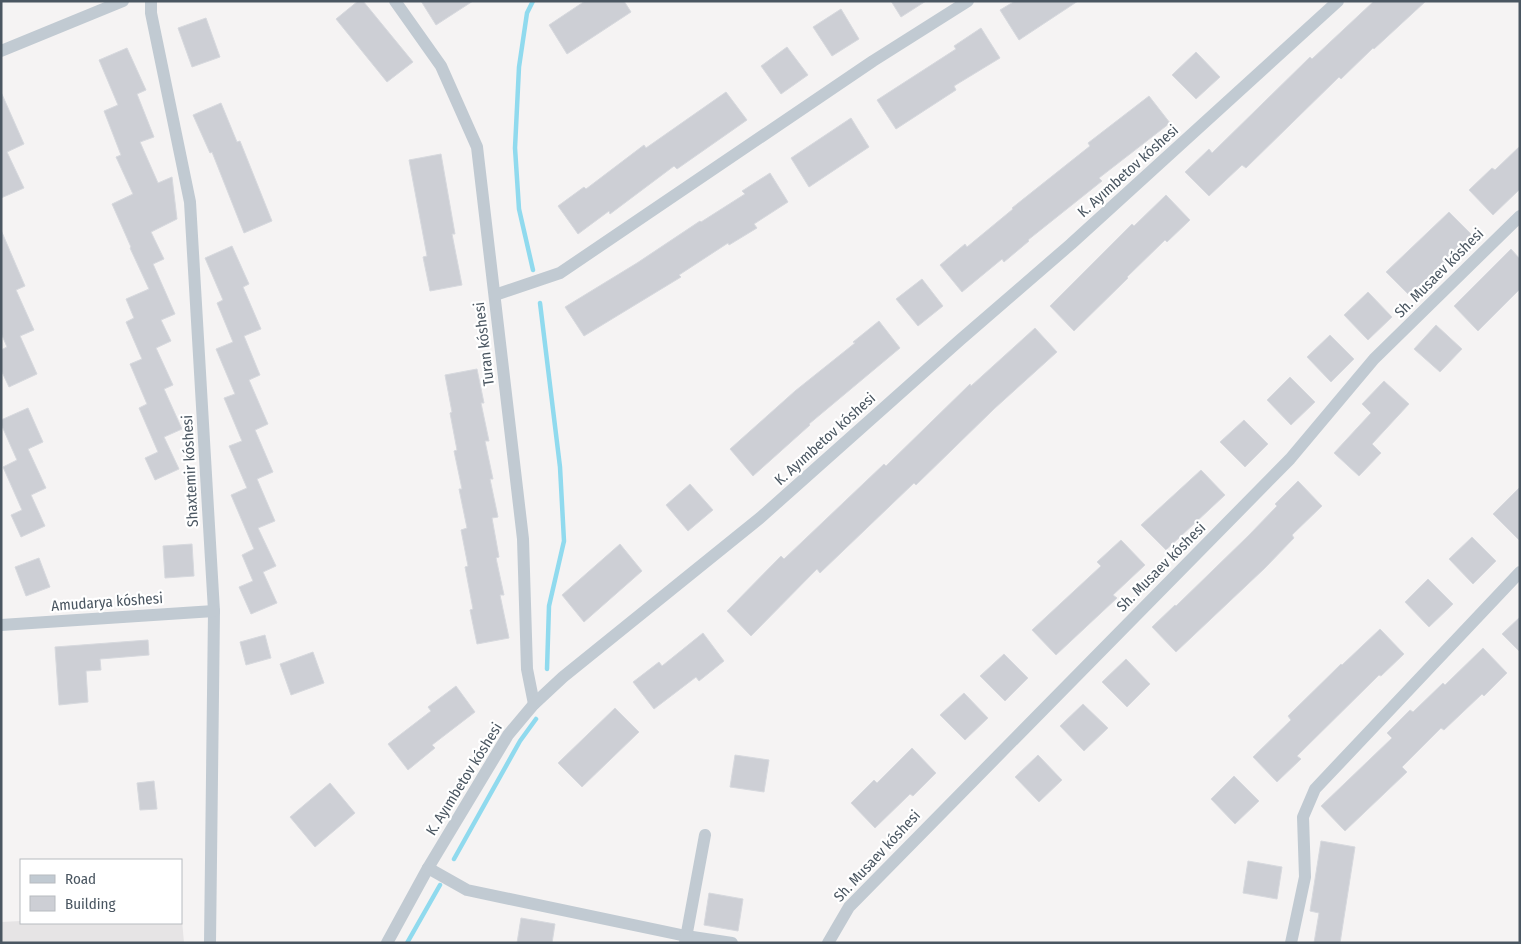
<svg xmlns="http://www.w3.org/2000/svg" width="1521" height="944" viewBox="0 0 1521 944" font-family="'Fira Sans Condensed',sans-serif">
<rect width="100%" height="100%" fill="#f5f3f3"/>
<polygon fill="#e6e4e5" points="181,909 184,943 1,943 1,922 21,921 21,923 181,923"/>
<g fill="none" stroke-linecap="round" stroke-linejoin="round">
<g stroke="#90daee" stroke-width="4.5">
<polyline points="533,270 519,209 515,148 519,67 527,13 533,1"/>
<polyline points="540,303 560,467 564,541 549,606 547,669"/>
<polyline points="454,859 520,741 536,719"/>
<polyline points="407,943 440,885"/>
</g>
</g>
<g fill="#cdcfd5" stroke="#d7d9de">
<polygon points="358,1 363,1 413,62 387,82 336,19"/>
<polygon points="421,1 473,1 436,25"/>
<polygon points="585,1 624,1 631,12 567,54 549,25"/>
<polygon points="891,1 926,1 901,17"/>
<polygon points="1015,1 1078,1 1019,40 1000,10"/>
<polygon points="1374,1 1426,1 1374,49 1373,48 1341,79 1339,77 1246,168 1242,165 1209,196 1185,172 1209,149 1212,153 1310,57 1312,59"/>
<polygon points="841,9 859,39 832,56 813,27"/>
<polygon points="206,18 220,57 192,67 178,28"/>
<polygon points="981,28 1000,58 954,86 956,90 896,129 877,100 956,49 954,46"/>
<polygon points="787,47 808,75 781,94 761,66"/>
<polygon points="127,48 146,90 137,94 154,137 140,142 158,183 172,177 177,219 151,232 164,259 153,264 175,314 161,320 171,341 156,348 173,385 164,389 182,429 164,437 179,469 155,480 145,458 158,452 139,408 147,404 130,364 142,359 126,322 134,318 126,299 149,289 130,248 131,247 112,204 133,194 116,157 121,155 104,111 118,105 99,60"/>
<polygon points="1196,52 1220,77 1196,99 1172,75"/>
<polygon points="1,92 24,144 7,152 24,188 1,198"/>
<polygon points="726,92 747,120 677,169 674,166 610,214 609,211 578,234 558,206 584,187 586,189 644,145 646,148"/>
<polygon points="1149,96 1170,123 1099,178 1102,181 1028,240 1029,241 1004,262 1002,259 962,292 940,265 965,244 967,247 1013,209 1012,208 1090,146 1088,143"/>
<polygon points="221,103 237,142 240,141 272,221 244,233 212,152 210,153 193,115"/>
<polygon points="851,118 869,147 809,187 791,158"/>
<polygon points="1520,146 1520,189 1493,215 1469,190 1492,168 1495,170"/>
<polygon points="441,154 455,234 452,234 462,285 430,291 423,257 427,256 409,160"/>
<polygon points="770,173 788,202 754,224 757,228 729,245 728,243 679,275 681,277 584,336 565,307 637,263 700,221 701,222 745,194 742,191"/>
<polygon points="1166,195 1190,220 1167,242 1165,240 1127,277 1128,278 1074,331 1050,306 1132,224 1134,226"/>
<polygon points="1449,212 1474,237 1410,296 1386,272"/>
<polygon points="1,230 25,286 16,290 34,330 20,336 37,374 9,387 1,370 1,350 7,347 1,333"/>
<polygon points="232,246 249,284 243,287 261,329 244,336 260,375 249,380 268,424 255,430 273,472 257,479 275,521 258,528 276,566 263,572 277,603 251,614 239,587 253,581 242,555 254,549 231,495 247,488 229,446 242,441 224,398 235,394 216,349 233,342 217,303 223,300 205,258"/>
<polygon points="1511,249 1520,259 1520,289 1478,331 1454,306"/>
<polygon points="922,279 943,306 918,326 896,299"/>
<polygon points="1368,292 1392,317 1368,340 1344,315"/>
<polygon points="879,321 900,348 809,424 810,425 753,476 730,449 795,391 855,343 853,342"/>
<polygon points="1436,325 1462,349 1440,372 1414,349"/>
<polygon points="1035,328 1057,352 994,409 916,485 914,483 820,573 817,569 751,636 727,611 781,556 784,559 884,464 886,466 970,384 971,386"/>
<polygon points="1330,335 1354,359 1331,382 1307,357"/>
<polygon points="477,369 484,403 481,403 489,441 485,441 493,479 490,479 498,517 492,518 499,557 496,558 504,595 500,595 509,638 477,644 470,610 473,609 465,567 468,566 461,530 467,528 459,489 462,489 454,451 457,450 450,413 452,412 445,375"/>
<polygon points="1290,377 1315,402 1291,425 1267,400"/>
<polygon points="1384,381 1409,404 1372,444 1381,453 1359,476 1334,453 1371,413 1362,404"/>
<polygon points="28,408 43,442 28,449 46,488 31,495 45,526 21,537 11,515 22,510 3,467 17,460 1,424 1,420"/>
<polygon points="1244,420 1268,444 1245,467 1220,442"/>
<polygon points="1201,470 1225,495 1166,550 1141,525"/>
<polygon points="1298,481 1322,506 1292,535 1294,538 1265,568 1176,652 1152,627 1175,605 1176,606 1248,536 1277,506 1275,504"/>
<polygon points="690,484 713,510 688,531 666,505"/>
<polygon points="1520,487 1520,541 1493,514"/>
<polygon points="1472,537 1496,561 1473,584 1449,559"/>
<polygon points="1121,540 1145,565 1113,595 1117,598 1056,655 1032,630 1101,566 1097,562"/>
<polygon points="192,544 194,576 165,578 163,546"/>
<polygon points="620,544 642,571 584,622 562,595"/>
<polygon points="39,558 50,587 26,596 15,567"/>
<polygon points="1428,579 1453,604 1429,627 1405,602"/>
<polygon points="1520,617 1520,652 1502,634"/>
<polygon points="1380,629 1404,654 1381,676 1379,675 1297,756 1301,759 1277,782 1253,757 1291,720 1288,716 1341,664 1342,665"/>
<polygon points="703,633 724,661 699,681 696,677 654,709 633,682 659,662 662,666"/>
<polygon points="265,635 271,658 246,665 240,642"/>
<polygon points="148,640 149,655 100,659 101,670 86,671 88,702 59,705 55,647"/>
<polygon points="1483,648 1507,673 1484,696 1482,694 1444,730 1441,728 1402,767 1407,772 1345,831 1321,806 1392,738 1387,733 1410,710 1413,712 1443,683 1445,685"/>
<polygon points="313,652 324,683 291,695 280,664"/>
<polygon points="1004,654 1028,678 1005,701 980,676"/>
<polygon points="1126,659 1150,684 1127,707 1102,682"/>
<polygon points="456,686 475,712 432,745 435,748 408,770 388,744 431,711 428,707"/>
<polygon points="964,693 988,718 965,740 940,715"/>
<polygon points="1083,704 1108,728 1084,751 1060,726"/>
<polygon points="615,708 639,732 582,787 558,763"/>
<polygon points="912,748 936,773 913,796 910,794 875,828 851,803 874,780 877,783"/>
<polygon points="735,755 769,760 764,792 730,787"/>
<polygon points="1038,755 1062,780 1039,802 1015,777"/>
<polygon points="1234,776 1259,801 1235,824 1211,799"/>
<polygon points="154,781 157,809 140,810 137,783"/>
<polygon points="330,783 355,813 315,847 290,817"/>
<polygon points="1321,841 1355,847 1340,943 1314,943 1319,913 1310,911"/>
<polygon points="1248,861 1282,867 1277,899 1243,893"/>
<polygon points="709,893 743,899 738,931 704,925"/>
<polygon points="521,918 555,924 552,943 517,943"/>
</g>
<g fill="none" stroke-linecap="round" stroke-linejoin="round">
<g stroke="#c1cad2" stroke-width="12">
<polyline points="151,1 151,13 190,202 214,611 210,943"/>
<polyline points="395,1 441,66 477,147 523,539 527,669 534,704"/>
<polyline points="1,51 123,1"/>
<polyline points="495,295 560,273 873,61 968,1"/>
<polyline points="1,625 214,611"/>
<polyline points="428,868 467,890 686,936 732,943"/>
<polyline points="387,943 428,868 508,735 534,704 563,677 760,518 960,340 1071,244 1338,1"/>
<polyline points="685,943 705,835"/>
<polyline points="828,943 849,907 1290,459 1374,359 1520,216"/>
<polyline points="1291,943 1305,877 1303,817 1315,789 1520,572"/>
</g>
</g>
<g text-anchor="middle" stroke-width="4.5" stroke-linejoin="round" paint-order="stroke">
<g font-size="15" fill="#4a5661" stroke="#fff">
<text transform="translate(1128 171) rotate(-42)" y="5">K. Ayımbetov kóshesi</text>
<text transform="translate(1439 273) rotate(-45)" y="5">Sh. Musaev kóshesi</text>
<text transform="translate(484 344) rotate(-97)" y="5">Turan kóshesi</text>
<text transform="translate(825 439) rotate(-42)" y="5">K. Ayımbetov kóshesi</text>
<text transform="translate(190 471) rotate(-93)" y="5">Shaxtemir kóshesi</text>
<text transform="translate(1161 567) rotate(-45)" y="5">Sh. Musaev kóshesi</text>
<text transform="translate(107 602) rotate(-4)" y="5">Amudarya kóshesi</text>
<text transform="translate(464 779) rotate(-58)" y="5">K. Ayımbetov kóshesi</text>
<text transform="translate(877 856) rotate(-47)" y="5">Sh. Musaev kóshesi</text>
</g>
</g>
<rect width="1521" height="944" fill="none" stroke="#4a5661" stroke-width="5"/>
<rect x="20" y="859" width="162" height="65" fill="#ffffff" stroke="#b7bbc0"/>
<rect x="30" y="875" width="25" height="8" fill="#c1cad2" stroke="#b7bbc0"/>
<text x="65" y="884" font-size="15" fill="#4a5661">Road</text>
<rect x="30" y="896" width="25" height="15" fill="#cdcfd5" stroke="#b7bbc0"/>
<text x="65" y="909" font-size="15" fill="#4a5661">Building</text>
</svg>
